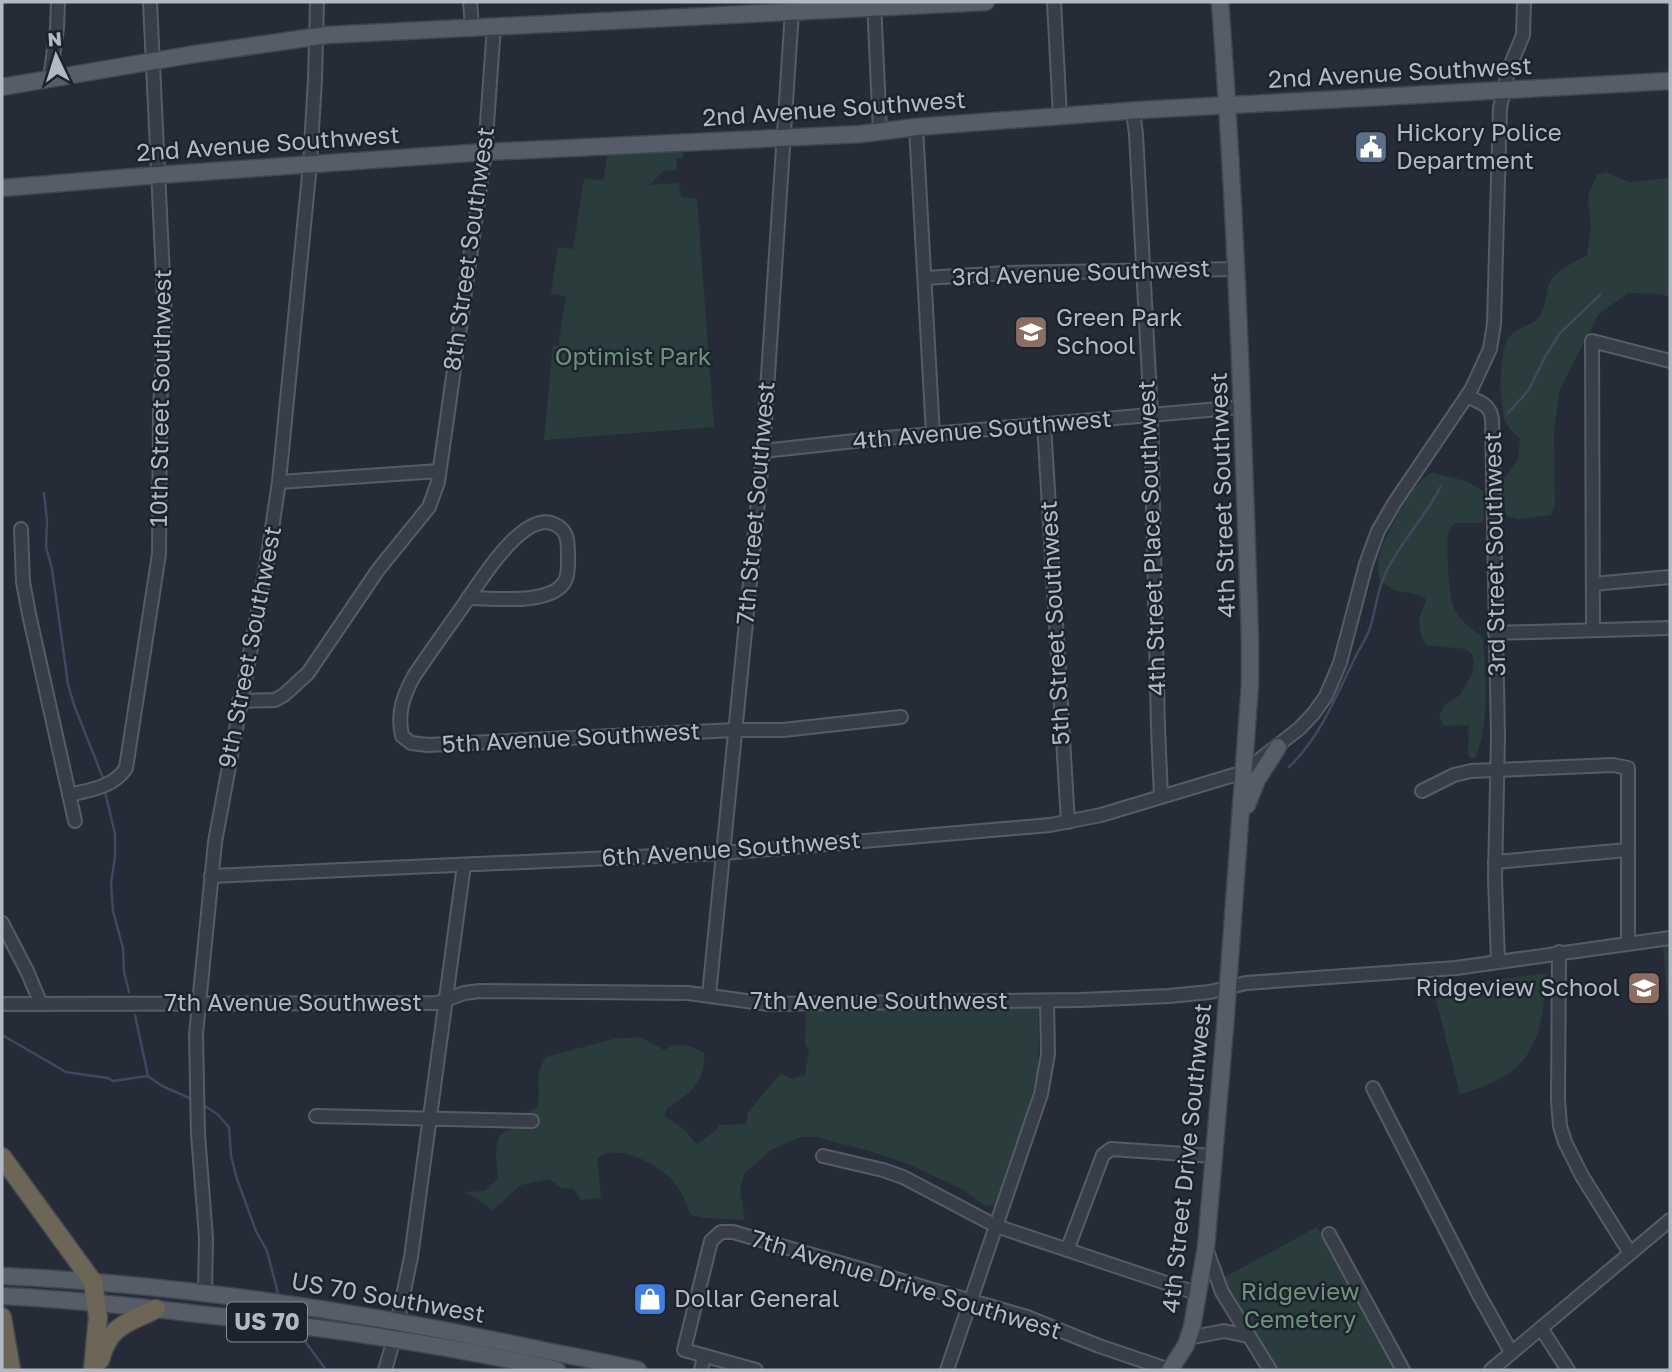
<svg xmlns="http://www.w3.org/2000/svg" width="1672" height="1372" viewBox="0 0 1672 1372" font-family="'Golos Text',sans-serif">
<rect width="100%" height="100%" fill="#252c38"/>
<g fill="#2b3c3d">
<polygon points="682,149 683,158 676,159 677,170 663,171 650,185 679,183 681,197 697,199 714,427 544,440 553,346 558,346 566,296 551,294 558,247 573,249 584,178 603,181 608,152"/>
<path d="M1606,172l23,10 41,-4v120l-9,-4 -33,-1 -30,22 -39,76 -5,43 1,70 -4,11 -32,4 -13,-3 -4,-26 1,-10 15,-20 2,-21c-5,-5 -11,-10 -14,-16 -7,-15 -8,-72 3,-86 9,-11 18,-9 27,-17 12,-11 9,-31 15,-40 7,-11 25,-18 36,-25l4,-29 -3,-30 9,-21z"/>
<path d="M1432,473l34,8 17,10 1,28 -2,4h-27l-7,8c-1,18 -1,68 9,83 6,9 17,17 26,23 2,41 8,82 -8,121h-4l-3,-3 1,-30 -25,1 -5,-10 5,-10 16,-11 12,-21 2,-12 -2,-8 -6,-5 -40,-4c-9,-15 -9,-28 0,-42l-1,-5c-19,-10 -31,-1 -46,-20 -1,-10 -2,-19 2,-28 7,-19 32,-70 51,-77z"/>
<polygon points="1670,945 1670,1034 1663,946"/>
<path d="M1547,973c-6,70 -14,101 -87,121l-25,-98 7,-9z"/>
<path d="M1039,1005l-1,62 -8,36 -35,102 -10,1 -22,-16 -50,-24 -40,-14 -57,-15h-15l-29,12 -28,25 -4,16 5,30 -40,-2 -14,-3c-5,-13 -10,-25 -19,-35 -13,-16 -58,-39 -75,-21l4,39 -20,2 -7,-11 -13,-1 -12,-9 -28,6 -28,25 -27,-18 19,-1 13,-13c-5,-49 -3,-45 42,-58l-14,-8 11,-4c6,-21 -5,-29 9,-51l68,-18 26,-2 24,13c13,-8 27,-5 40,3 2,29 -15,42 -38,56l-1,7 21,15 11,14 20,-16 1,-4 28,-1 2,-12 33,-39 11,6 13,-4 4,-25 -4,-6 1,-35z"/>
<polygon points="1317,1227 1398,1370 1277,1370 1221,1279"/>
</g>
<g fill="none" stroke-linecap="round" stroke-linejoin="round">
<g stroke="#3c495f" stroke-width="2.5">
<polyline points="1508,413 1528,391 1544,359 1560,333 1600,295"/>
<polyline points="44,493 47,520 46,547 52,569 68,684 74,705 103,778"/>
<path d="M1289,767c31,-30 45,-67 64,-105 5,-12 13,-22 17,-34 6,-19 7,-38 16,-56 15,-31 40,-56 55,-86"/>
<polyline points="105,792 115,834 115,856 111,884 113,911 123,948 124,972 129,992"/>
<polyline points="135,1015 148,1076"/>
<polyline points="2,1035 66,1072 108,1078 113,1081 148,1076 162,1086 194,1100"/>
<polyline points="203,1105 217,1114 229,1127 231,1156 237,1179 256,1231 267,1251 279,1297"/>
<polyline points="299,1333 326,1370"/>
</g>
<g stroke="#565c66" stroke-width="16">
<g id="minor">
<polyline points="470,2 472,27"/>
<polyline points="874,2 880,132"/>
<polyline points="1054,2 1060,116"/>
<polyline points="50,78 57,28 58,2"/>
<polyline points="1133,111 1136,134 1151,415 1158,728 1161,797"/>
<polyline points="916,127 933,435"/>
<polyline points="925,278 1007,273 1237,269"/>
<path d="M1467,396c12,6 23,8 25,23l6,318 -3,142 3,82"/>
<polyline points="1044,424 1068,822"/>
<polyline points="763,451 864,440 1242,407"/>
<polyline points="279,482 439,471"/>
<polyline points="21,529 23,582 29,614 75,821"/>
<polyline points="1593,584 1670,577"/>
<path d="M468,598c25,0 83,8 97,-17 4,-8 3,-18 3,-26 0,-14 0,-25 -14,-31 -32,-14 -76,61 -91,82 -16,23 -33,46 -49,70 -11,20 -17,37 -12,60l9,7 17,2 307,-15h48l118,-13"/>
<polyline points="1593,630 1592,341 1670,361"/>
<polyline points="1495,633 1670,628"/>
<polyline points="239,701 275,700 284,695 308,673 378,570 429,507 438,482 485,152 494,26"/>
<polyline points="1422,791 1454,775 1471,771 1613,765 1628,768 1628,943"/>
<path d="M69,795c21,-5 45,-8 57,-27l33,-214 1,-145 5,-91 -15,-316"/>
<polyline points="1495,862 1627,850"/>
<polyline points="211,876 723,853 1050,825 1101,815 1244,772 1300,728 1314,713 1326,696 1340,663 1366,564 1378,531 1395,502 1471,390 1490,349 1494,324 1500,108 1508,71 1523,35 1524,2"/>
<polyline points="2,923 27,971 41,1004"/>
<polyline points="1559,952 1558,1099 1560,1126 1565,1142 1582,1176 1630,1253"/>
<polyline points="709,995 763,451 792,11"/>
<polyline points="2,1004 437,1003 464,993 480,991 688,993 768,1004 1081,1000 1169,996 1210,992 1246,983 1456,968 1670,938"/>
<polyline points="1373,1088 1479,1295 1511,1352"/>
<polyline points="316,1116 532,1121"/>
<polyline points="823,1156 883,1170 903,1177 996,1226 1199,1294"/>
<polyline points="1329,1234 1403,1370"/>
<polyline points="1068,1248 1103,1155 1111,1149 1214,1156"/>
<polyline points="1207,1251 1222,1292 1270,1370"/>
<polyline points="205,1293 206,1238 198,1134 196,1034 215,842 267,562 279,482 310,164 315,79 317,2"/>
<polyline points="1541,1328 1568,1370"/>
<polyline points="1188,1338 1224,1331 1248,1336"/>
<polyline points="385,1370 394,1339 411,1257 464,865"/>
<polyline points="701,1370 704,1356"/>
<polyline points="756,1370 684,1350 711,1241 721,1232 733,1232 1027,1317 1099,1346 1170,1370"/>
<polyline points="947,1370 1041,1094 1048,1054 1047,1001"/>
<polyline points="1491,1370 1670,1220"/>
</g>
</g>
<g stroke="#414751" stroke-width="19">
<g id="major">
<polyline points="2,87 189,55 327,35 986,2"/>
<polyline points="2,188 158,175 485,152 861,134 916,127 1140,110 1670,81"/>
<polyline points="1247,805 1257,780 1278,747"/>
<path d="M2,1276c172,8 342,33 511,68 41,9 83,16 125,26"/>
<path d="M2,1296c66,3 131,10 196,18 121,13 241,29 359,56"/>
<path d="M1170,1370l16,-25 6,-18 14,-80 19,-220 25,-343v-45c-7,-213 -14,-425 -30,-637"/>
</g>
</g>
<g stroke="#434953" stroke-width="21">
<g id="highway">
<polyline points="2,1157 93,1282 98,1317 93,1370"/>
<polyline points="2,1317 11,1370"/>
<path d="M100,1360c9,-35 28,-37 56,-51"/>
</g>
</g>
<use href="#minor" stroke="#383e48" stroke-width="12"/>
<use href="#major" stroke="#565d68" stroke-width="16"/>
<use href="#highway" stroke="#6d6656" stroke-width="18"/>
</g>
<defs>
<g id="civic-square" transform="scale(1.75)"><rect x="-9" y="-9" width="18" height="18" rx="4" fill="#5c6f8a" stroke="#1d232d"/><path d="M-.6-6.5H3V-4.5H.6V-3L4-1V1h2V6H-6V1h2V-1L-.6-3ZM-1.2 2.5V6h2.4V2.5Z" fill="#fff"/></g>
<g id="school-square" transform="scale(1.75)"><rect x="-9" y="-9" width="18" height="18" rx="4" fill="#8d6e63" stroke="#1d232d"/><path d="M0-5L7-2L0 1L-7-2ZM-4 1L0 2.5L4 1V4Q0 6-4 4Z" fill="#fff"/></g>
<g id="shop-square" transform="scale(1.75)"><rect x="-9" y="-9" width="18" height="18" rx="4" fill="#3f7fe0" stroke="#1d232d"/><path d="M-5-2.5h2.3a2.7 3.5 0 0 1 5.4 0H5L5.5 6h-11ZM-1.5-2.5h3a1.5 2.3 0 0 0-3 0Z" fill="#fff"/></g>
</defs>
<g fill-rule="evenodd">
<use href="#civic-square" x="1371" y="147"/>
<use href="#school-square" x="1031" y="332"/>
<use href="#school-square" x="1644" y="988"/>
<use href="#shop-square" x="650" y="1299"/>
</g>
<g text-anchor="middle" stroke-width="5" stroke-linejoin="round" paint-order="stroke">
<rect fill="#1d232d" stroke="#868c97" stroke-width="2" x="227" y="1302.5" width="80" height="39" rx="5"/>
<g font-size="23" font-weight="bold" fill="#b3b9c4">
<text x="267" y="1330">US 70</text>
</g>
<g font-size="24" fill="#b3b9c4" stroke="#1d232d">
<text transform="translate(1400 73) rotate(-3)" y="8">2nd Avenue Southwest</text>
<text transform="translate(834 109) rotate(-4)" y="8">2nd Avenue Southwest</text>
<text transform="translate(268 144) rotate(-4)" y="8">2nd Avenue Southwest</text>
<text transform="translate(469 249) rotate(-82)" y="8">8th Street Southwest</text>
<text transform="translate(1081 273) rotate(-2)" y="8">3rd Avenue Southwest</text>
<text transform="translate(161 398) rotate(-89)" y="8">10th Street Southwest</text>
<text transform="translate(982 430) rotate(-5)" y="8">4th Avenue Southwest</text>
<text transform="translate(1223 495) rotate(-92)" y="8">4th Street Southwest</text>
<text transform="translate(756 503) rotate(-85)" y="8">7th Street Southwest</text>
<text transform="translate(1152 538) rotate(-92)" y="8">4th Street Place Southwest</text>
<text transform="translate(1495 554) rotate(-91)" y="8">3rd Street Southwest</text>
<text transform="translate(1055 623) rotate(-93)" y="8">5th Street Southwest</text>
<text transform="translate(250 647) rotate(-79)" y="8">9th Street Southwest</text>
<text transform="translate(571 738) rotate(-3)" y="8">5th Avenue Southwest</text>
<text transform="translate(731 849) rotate(-4)" y="8">6th Avenue Southwest</text>
<text x="879" y="1009">7th Avenue Southwest</text>
<text x="293" y="1011">7th Avenue Southwest</text>
<text transform="translate(1187 1158) rotate(-84)" y="8">4th Street Drive Southwest</text>
<text transform="translate(906 1285) rotate(17)" y="8">7th Avenue Drive Southwest</text>
<text transform="translate(388 1298) rotate(10)" y="8">US 70 Southwest</text>
</g>
<g font-size="24" fill="#b3b9c4" stroke="#1d232d" text-anchor="start">
<text x="1396" y="141">Hickory Police<tspan x="1396" dy="28">Department</tspan></text>
<text x="1056" y="326">Green Park<tspan x="1056" dy="28">School</tspan></text>
<text x="1620" y="996" text-anchor="end">Ridgeview School</text>
<text x="674" y="1307">Dollar General</text>
</g>
<g font-size="24" fill="#6d9278" stroke="#1d232d">
<text x="633" y="365">Optimist Park</text>
<text x="1300" y="1300">Ridgeview<tspan x="1300" dy="28">Cemetery</tspan></text>
</g>
</g>
<rect width="1672" height="1372" fill="none" stroke="#b3b9c4" stroke-width="7"/>
<g transform="translate(56 56) rotate(356)" stroke="#1d232d" stroke-width="5" paint-order="stroke">
<path d="M0-5L12 26L0 18L-12 26Z" fill="#b3b9c4"/>
<text y="-10" font-size="19" font-weight="bold" text-anchor="middle" fill="#b3b9c4">N</text>
</g>
</svg>
